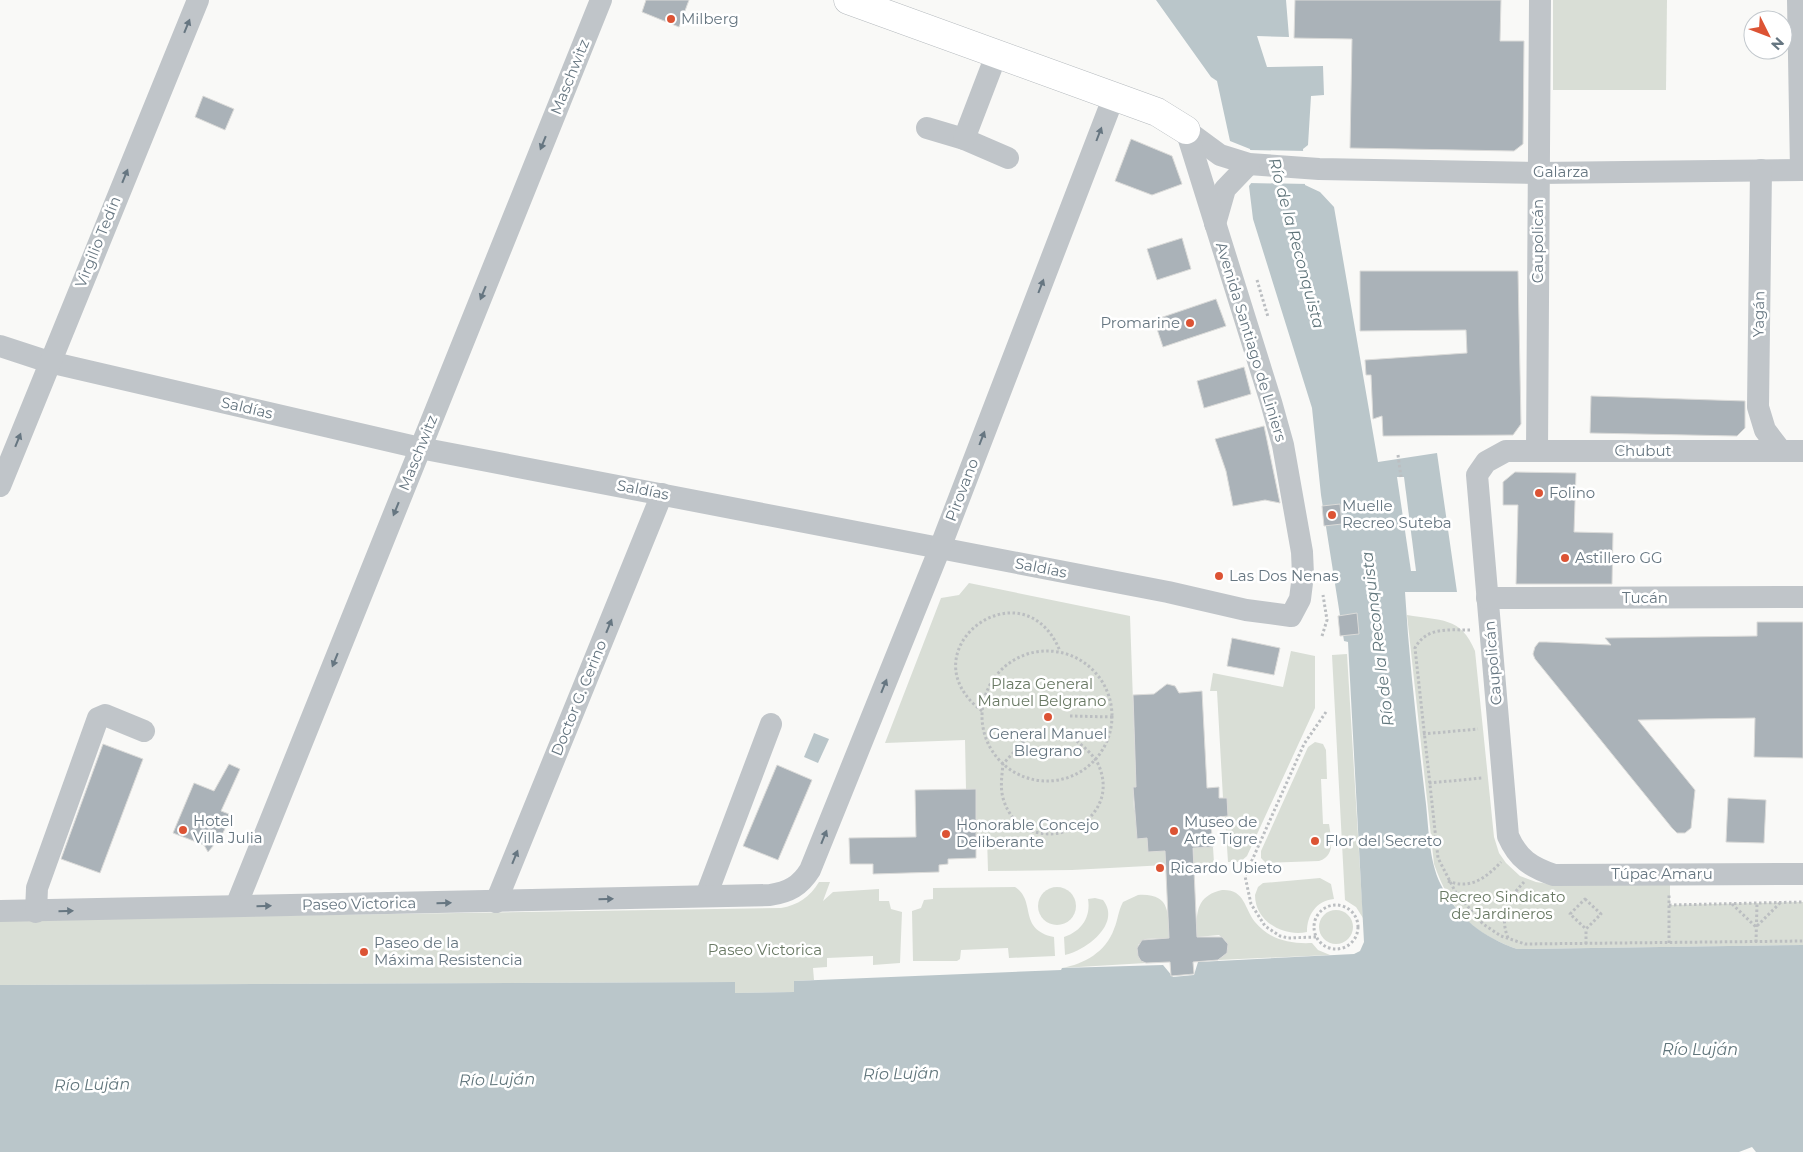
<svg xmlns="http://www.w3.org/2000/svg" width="1803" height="1152" viewBox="0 0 1803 1152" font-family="Montserrat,sans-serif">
<rect width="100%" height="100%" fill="#f9f9f7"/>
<g fill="#d9ded6">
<polygon points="1553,0 1667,0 1666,90 1553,90"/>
<polygon points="969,583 1130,616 1136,787 1133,787 1134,810 1136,810 1138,839 1147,838 1148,852 1165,840 1166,865 1072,870 988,871 987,837 976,837 976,789 966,789 965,740 885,743 941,598 959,595"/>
<path d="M1407,615c33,6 54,1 68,36l19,186 5,16 7,10 14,13 16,6 19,3 115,-2v22l133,-3v43l-286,4c-46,-16 -67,-40 -83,-85z"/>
<polygon points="1291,651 1315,656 1315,708 1247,856 1240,862 1228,862 1225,816 1228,816 1227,798 1223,798 1217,691 1210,691 1213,673 1283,687"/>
<polygon points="1347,654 1363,918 1356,907 1345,900 1332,655"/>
<path d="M1315,742l8,2 3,6 1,29h-6l2,45h6c2,14 7,32 -10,37l-53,2 -5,-5v-7l47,-104z"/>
<polygon points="1193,839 1213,847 1214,863 1194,864"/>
<path d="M1320,878l11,6 3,15c-18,2 -27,16 -27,33 -23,5 -52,-10 -52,-37l3,-8 5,-4z"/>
<path d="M819,882h11l-7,19 10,-9 46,-3v12h10l2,8 11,3 -2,51 -27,2v-9l-46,2v9l-14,1 1,12 -20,1v11l-59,1 -1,-11 -734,3v-65l781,-12c17,-3 29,-11 38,-26z"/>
<path d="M1015,887c22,14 2,42 39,50l1,19 -46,2 -1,-10 -47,2 -1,9 -3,2h-44l-1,-50 9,-3 3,-8 9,-1v-11z"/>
<circle cx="1057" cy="906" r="19"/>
<path d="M1222,890c23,-1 22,18 33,32 15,18 35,22 57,21l6,7 12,5 -112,5 9,-7 -1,-12 -7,-6 -22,2c-1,-22 -2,-41 25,-47z"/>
<path d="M1138,895c33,-2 30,18 31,43l-24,1 -7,6 1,13 7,5 -84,5c22,-4 44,-16 52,-39 4,-9 4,-18 9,-27z"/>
<path d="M1095,898l8,2c19,24 -18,51 -38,55l-1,-18c18,-6 27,-20 24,-38z"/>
<circle cx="1336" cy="927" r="17"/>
</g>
<g fill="#bac6ca">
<path d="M1156,0h130l3,37 -32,-1 10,31 56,-1 1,29 -13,1 -3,49 -5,4 2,36 15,7 14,15 44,255 59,-9 20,139h-52c4,68 12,136 20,204 4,29 3,63 16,89 17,33 42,52 76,64l286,-4v207h-47l-4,-5 -13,5h-1739v-167l735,-3v11l59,-1v-11l267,-11 1,-2 101,-3 10,12 21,-2 4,-13 156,-8 6,-3 4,-9 -16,-300 -4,-1 -23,-146 -9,-87 -59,-189 -4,-33 6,-8 -5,-29 -20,-8 -13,-60 -6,-4z"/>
<polygon points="814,733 829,739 818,763 804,757"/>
</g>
<g fill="#f9f9f7">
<polygon points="1249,150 1306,151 1309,184 1249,183 1253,178"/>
<polygon points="1397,477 1404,477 1416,571 1411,571"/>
</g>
<g fill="#aab2b8" stroke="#dbdbd9">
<polygon points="646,0 689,0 679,27 642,12"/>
<polygon points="1295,0 1501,0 1500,41 1524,41 1523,144 1514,151 1350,148 1352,39 1294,38"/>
<polygon points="203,96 234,109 225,130 195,117"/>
<polygon points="1131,139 1172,156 1182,184 1152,195 1115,181"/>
<polygon points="1182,238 1191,269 1157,280 1147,249"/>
<polygon points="1360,271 1518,271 1521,424 1513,435 1383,436 1382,416 1373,419 1371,375 1366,375 1365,360 1467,353 1466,330 1360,331"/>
<polygon points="1216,299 1226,326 1163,347 1154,320"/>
<polygon points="1244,367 1251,394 1204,408 1197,381"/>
<polygon points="1591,396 1745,401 1745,428 1737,436 1590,433"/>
<polygon points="1264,426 1280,503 1265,500 1233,506 1226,471 1215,439"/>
<polygon points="1515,472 1576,473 1574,532 1613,533 1612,584 1516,584 1518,505 1503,505 1503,482"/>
<polygon points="1340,504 1342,524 1324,526 1322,506"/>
<polygon points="1357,613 1359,634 1340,636 1338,616"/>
<polygon points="1757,622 1803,622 1803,758 1754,757 1755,718 1638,720 1695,790 1691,828 1685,833 1677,833 1672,828 1535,659 1533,654 1535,647 1539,642 1546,642 1611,645 1605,638 1757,636"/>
<polygon points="1232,638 1280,648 1274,675 1227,666"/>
<polygon points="1167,684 1175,686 1179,693 1202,691 1207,788 1219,787 1219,798 1227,798 1228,816 1220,817 1221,824 1211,825 1213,847 1193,848 1197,937 1222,937 1228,944 1227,953 1218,960 1193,962 1194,974 1171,976 1170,962 1146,963 1141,961 1138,956 1137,948 1142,940 1169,938 1165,851 1148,852 1147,838 1137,839 1133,787 1136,787 1133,695 1154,694"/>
<polygon points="103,744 143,759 100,873 61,859"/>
<polygon points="229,764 240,769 221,811 229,814 226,827 220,838 208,852 204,845 173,833 194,783 214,791"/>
<polygon points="777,765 812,780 778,860 743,846"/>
<polygon points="976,789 976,858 948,859 948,864 939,865 939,872 873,874 873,864 850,864 849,838 916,837 915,790"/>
<polygon points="1728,798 1766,800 1764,843 1726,842"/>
</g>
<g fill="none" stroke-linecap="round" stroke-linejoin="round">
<g stroke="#b4b9bd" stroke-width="29">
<polyline id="major" points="848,0 1157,112 1186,130"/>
</g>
<g stroke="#bbbec1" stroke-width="3" stroke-dasharray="2.5 2.5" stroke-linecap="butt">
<polyline points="1257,280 1268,317"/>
<polyline points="1398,455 1401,477"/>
<path d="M1470,630c-22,0 -44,-3 -55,18l23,210 18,35 27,31 18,12 24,8 278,-3"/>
<polyline points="1322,636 1327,620 1323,595"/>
<circle cx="1047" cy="716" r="65"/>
<path d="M982,711c-79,-60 41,-150 78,-60"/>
<polyline points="1070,716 1113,717"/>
<path d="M1034,730l-31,34c-1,11 -3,23 0,34 19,67 122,31 96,-32 -6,-14 -24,-26 -35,-35"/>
<polyline points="1423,734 1478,729"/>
<polyline points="1429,783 1482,778"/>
<path d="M1448,881c22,9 38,-3 53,-19"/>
<polygon points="1585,899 1601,914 1586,929 1570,914"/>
<polyline points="1732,904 1756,927 1780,903"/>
<circle cx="1336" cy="927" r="22"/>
<polyline points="1669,905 1803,902"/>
<polyline points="1316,937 1288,938 1280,936 1265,926 1251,904 1245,876 1304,744 1326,712"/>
<path d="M1508,938c-9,-23 0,-39 16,-56"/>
<polyline points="1756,942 1757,903"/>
<polyline points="1669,943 1669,895"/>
<polyline points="1586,944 1586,929"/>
</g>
<g stroke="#c0c5c9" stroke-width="22">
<polyline points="1798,0 1801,170"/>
<polyline points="927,128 964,139 1008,158"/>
<polyline points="1186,130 1220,155 1249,164 1319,169 1538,173 1803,170"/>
<polyline points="964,139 997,53"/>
<polyline points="1761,170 1758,407 1765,430 1781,451"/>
<polyline points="1215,224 1225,189 1249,164"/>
<polyline points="0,346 49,362 420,448 1168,592 1246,610 1291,616 1300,599 1303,575 1302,552 1283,445 1271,402 1186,130"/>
<polyline points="1537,451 1540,0"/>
<path d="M1803,451h-297l-20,11 -9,13 31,361c10,23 23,31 46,39l249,-1"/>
<polyline points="0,486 198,0"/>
<polyline points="1487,598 1803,597"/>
<polyline points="706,896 771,724"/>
<polyline points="496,902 662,494"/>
<polyline points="236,906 601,0"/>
<path d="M0,911l770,-16c19,-3 30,-9 40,-25l130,-322 174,-452"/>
<polyline points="36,912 37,888 98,718 105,715 144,731"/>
</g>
<use href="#major" stroke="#fff" stroke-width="28"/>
</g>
<defs><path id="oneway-solid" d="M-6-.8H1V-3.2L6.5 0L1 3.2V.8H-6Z" transform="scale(1.25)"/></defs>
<g fill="#667681">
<use href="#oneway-solid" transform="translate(187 26) rotate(-68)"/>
<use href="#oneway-solid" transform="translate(1099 134) rotate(-69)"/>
<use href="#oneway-solid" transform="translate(543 143) rotate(112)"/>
<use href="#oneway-solid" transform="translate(125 176) rotate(-68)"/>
<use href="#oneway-solid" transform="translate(1041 286) rotate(-69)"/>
<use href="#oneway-solid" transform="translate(483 293) rotate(112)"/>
<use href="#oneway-solid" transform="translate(982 438) rotate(-69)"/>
<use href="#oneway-solid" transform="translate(18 440) rotate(-68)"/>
<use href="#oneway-solid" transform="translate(396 509) rotate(112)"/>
<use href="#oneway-solid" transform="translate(609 626) rotate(-68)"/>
<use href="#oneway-solid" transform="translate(335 660) rotate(112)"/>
<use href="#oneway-solid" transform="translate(884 686) rotate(-68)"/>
<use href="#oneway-solid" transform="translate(824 837) rotate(-68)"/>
<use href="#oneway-solid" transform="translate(515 857) rotate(-68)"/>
<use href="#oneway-solid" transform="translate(606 899) rotate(-2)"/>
<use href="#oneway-solid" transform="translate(444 903) rotate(-1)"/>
<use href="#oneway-solid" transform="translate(264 906) rotate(-1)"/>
<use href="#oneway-solid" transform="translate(66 911) rotate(-2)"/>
</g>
<g fill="#dc5334" stroke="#fff" stroke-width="2">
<circle cx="671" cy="19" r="5"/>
<circle cx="1190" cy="323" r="5"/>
<circle cx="1539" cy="493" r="5"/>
<circle cx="1332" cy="515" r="5"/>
<circle cx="1565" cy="558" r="5"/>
<circle cx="1219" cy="576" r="5"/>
<circle cx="1048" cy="717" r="5"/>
<circle cx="183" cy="830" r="5"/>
<circle cx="1174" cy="831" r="5"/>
<circle cx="946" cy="834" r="5"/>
<circle cx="1315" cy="841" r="5"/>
<circle cx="1160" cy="868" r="5"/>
<circle cx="364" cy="952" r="5"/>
</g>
<g text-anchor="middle" stroke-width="5" stroke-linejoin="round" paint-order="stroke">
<g font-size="15" fill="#667681" stroke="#fff" text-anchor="start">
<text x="681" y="24">Milberg</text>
<text x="1180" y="328" text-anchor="end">Promarine</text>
<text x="1549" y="498">Folino</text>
<text x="1342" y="511">Muelle<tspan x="1342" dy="17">Recreo Suteba</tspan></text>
<text x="1575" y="563">Astillero GG</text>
<text x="1229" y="581">Las Dos Nenas</text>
<text x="1048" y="739" text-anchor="middle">General Manuel<tspan x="1048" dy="17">Blegrano</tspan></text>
<text x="193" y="826">Hotel<tspan x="193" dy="17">Villa Julia</tspan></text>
<text x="1184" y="827">Museo de<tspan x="1184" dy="17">Arte Tigre</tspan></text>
<text x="956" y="830">Honorable Concejo<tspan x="956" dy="17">Deliberante</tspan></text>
<text x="1325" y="846">Flor del Secreto</text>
<text x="1170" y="873">Ricardo Ubieto</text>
<text x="374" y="948">Paseo de la<tspan x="374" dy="17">Máxima Resistencia</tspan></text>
</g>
<g font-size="15" fill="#667681" stroke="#fff">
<text transform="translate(570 77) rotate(-68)" y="5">Maschwitz</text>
<text x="1561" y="177">Galarza</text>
<text transform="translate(1538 241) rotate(-90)" y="5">Caupolicán</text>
<text transform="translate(98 242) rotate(-68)" y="5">Virgilio Tedín</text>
<text transform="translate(1759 314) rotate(-89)" y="5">Yagán</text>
<text transform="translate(1251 342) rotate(73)" y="5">Avenida Santiago de Liniers</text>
<text transform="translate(247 408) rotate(13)" y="5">Saldías</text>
<text x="1643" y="456">Chubut</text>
<text transform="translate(418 453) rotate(-68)" y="5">Maschwitz</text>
<text transform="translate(643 490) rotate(11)" y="5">Saldías</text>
<text transform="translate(962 490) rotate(-69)" y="5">Pirovano</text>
<text transform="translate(1041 568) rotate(11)" y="5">Saldías</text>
<text x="1645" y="603">Tucán</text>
<text transform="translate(1493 663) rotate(-95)" y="5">Caupolicán</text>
<text transform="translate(579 698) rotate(-68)" y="5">Doctor G. Cerino</text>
<text x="1662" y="879">Túpac Amaru</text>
<text transform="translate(359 904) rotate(-1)" y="5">Paseo Victorica</text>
</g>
<g font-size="15" fill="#697964" stroke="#fff">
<text x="1042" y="689">Plaza General<tspan x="1042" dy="17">Manuel Belgrano</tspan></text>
<text x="1502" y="902">Recreo Sindicato<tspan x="1502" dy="17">de Jardineros</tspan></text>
<text x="765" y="955">Paseo Victorica</text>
</g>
<g font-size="16" font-style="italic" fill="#60757b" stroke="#fff">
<text transform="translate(1297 243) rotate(75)" y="6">Río de la Reconquista</text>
<text transform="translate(1377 639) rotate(-97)" y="6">Río de la Reconquista</text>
<text x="1700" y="1055">Río Luján</text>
<text transform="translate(901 1073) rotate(-1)" y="6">Río Luján</text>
<text transform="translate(497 1079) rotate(-1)" y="6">Río Luján</text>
<text transform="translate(92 1084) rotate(-1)" y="6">Río Luján</text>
</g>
</g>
<g transform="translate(1768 35) rotate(132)"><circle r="24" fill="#ffffff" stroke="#c2c8cd"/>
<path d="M0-4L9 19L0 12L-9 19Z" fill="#dc5334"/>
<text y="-8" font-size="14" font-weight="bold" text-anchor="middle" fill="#667681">N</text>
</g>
</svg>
